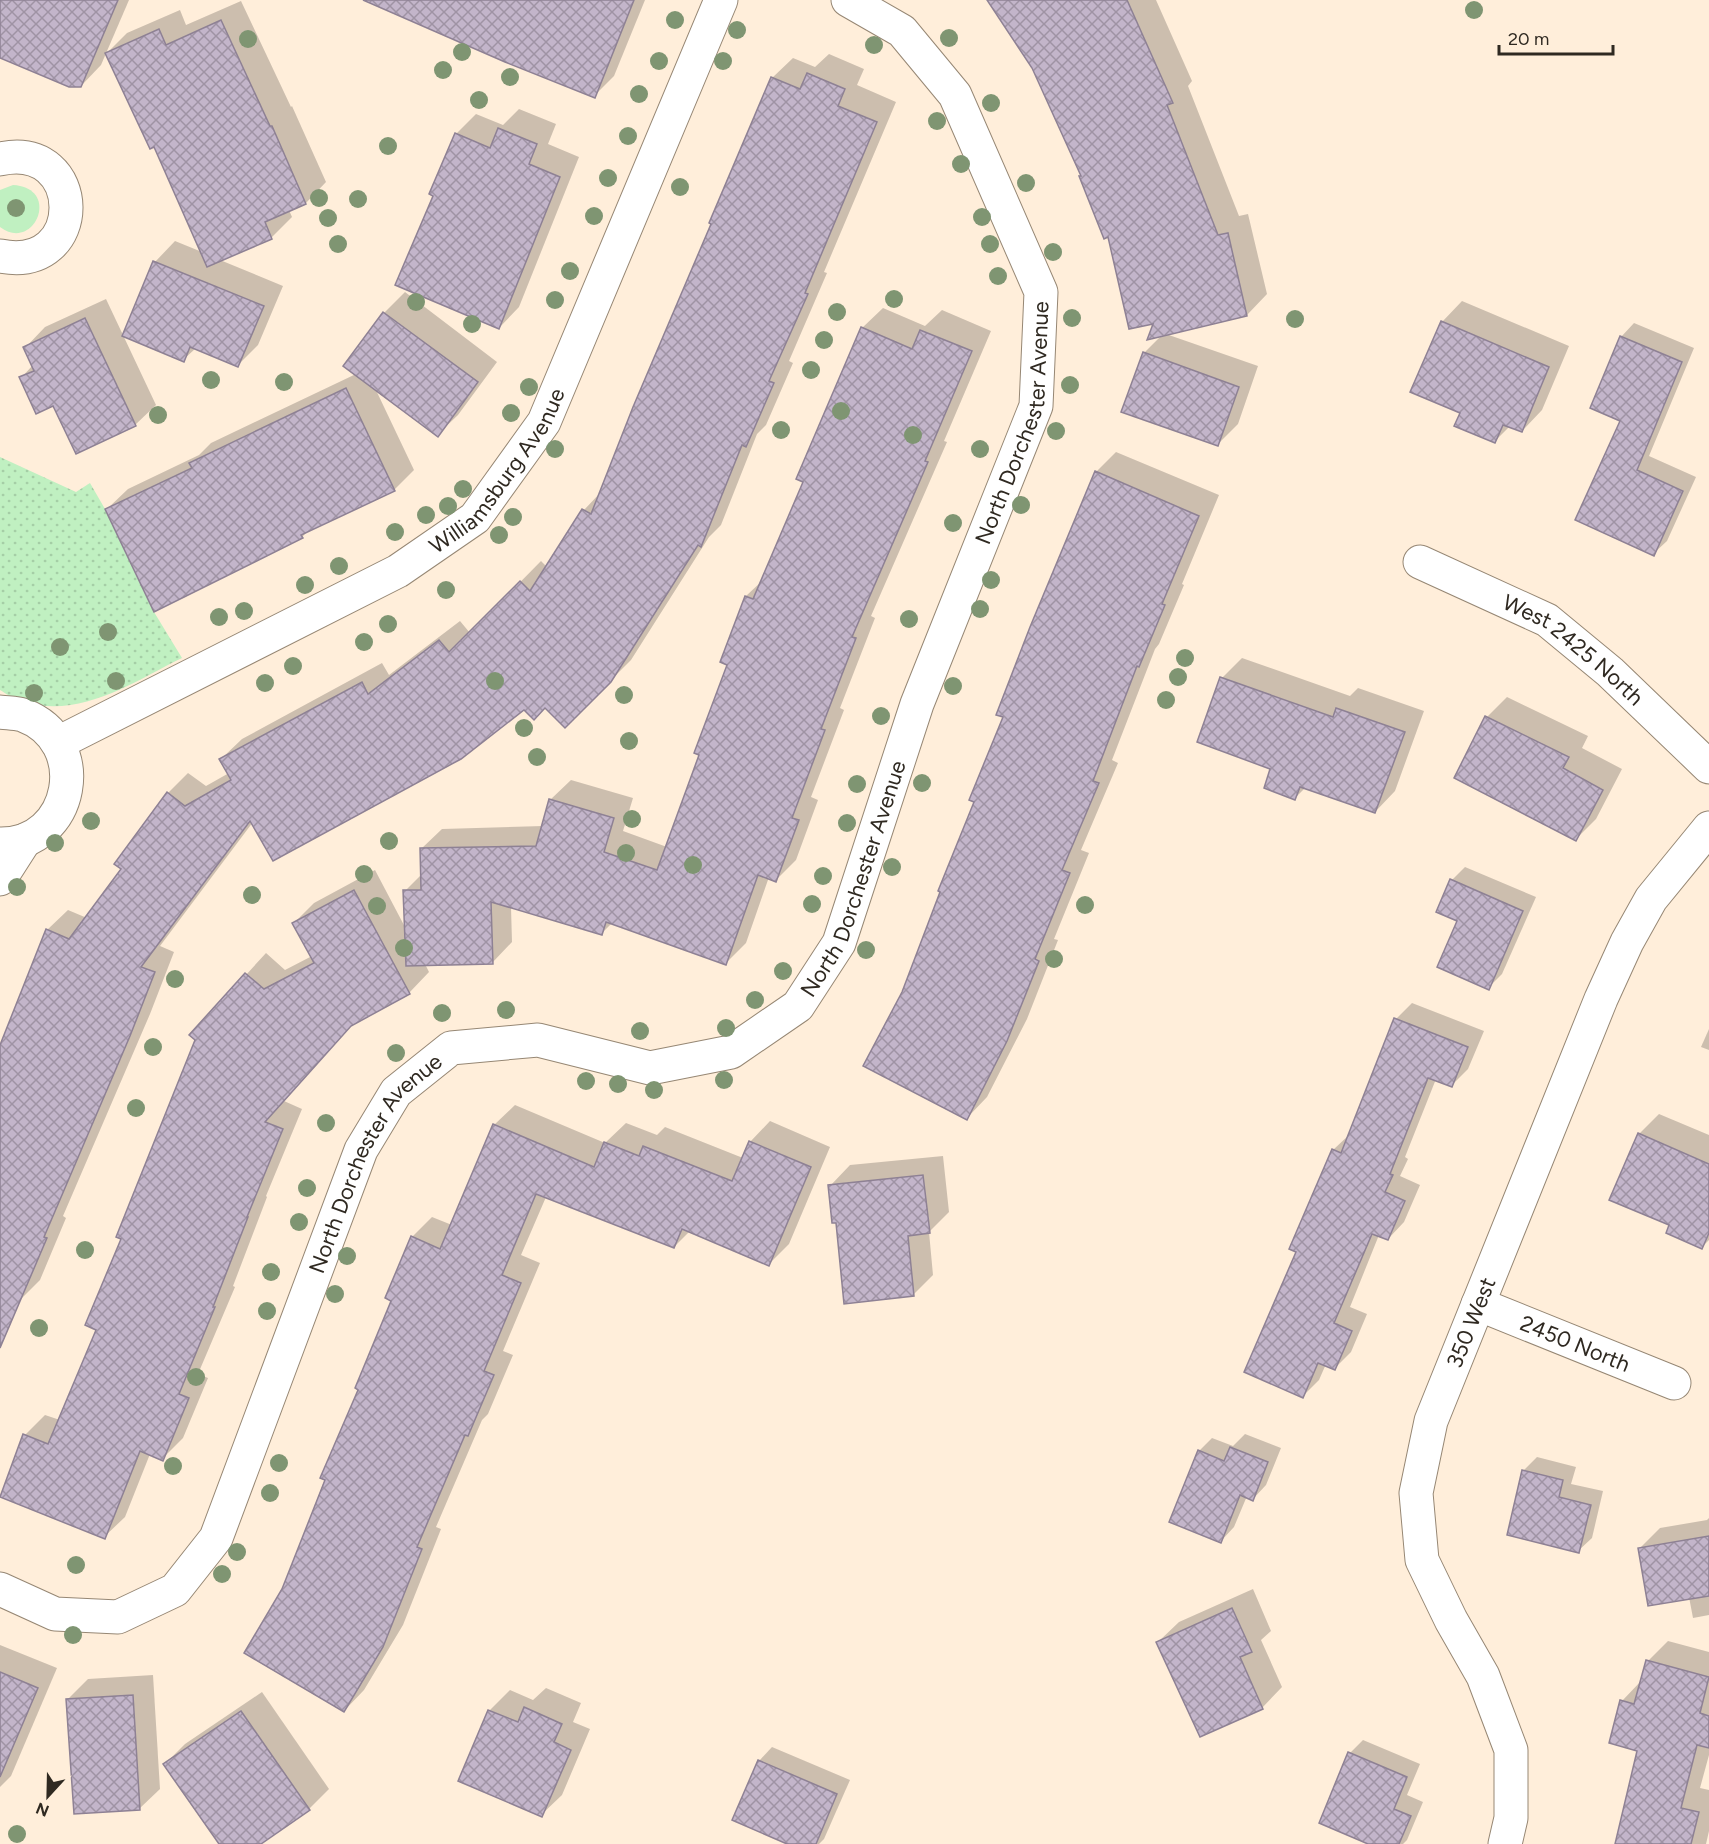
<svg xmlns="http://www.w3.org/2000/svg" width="1709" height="1844" viewBox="0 0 1709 1844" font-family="Figtree,sans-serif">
<defs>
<pattern id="park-dots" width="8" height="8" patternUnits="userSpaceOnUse" patternTransform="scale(1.5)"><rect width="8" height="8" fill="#c0f0c1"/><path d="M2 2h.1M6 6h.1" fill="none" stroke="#a5cea6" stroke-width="1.8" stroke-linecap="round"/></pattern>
<pattern id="building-cross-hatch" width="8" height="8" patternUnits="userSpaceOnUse" patternTransform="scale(1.5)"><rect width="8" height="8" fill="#c3b5ca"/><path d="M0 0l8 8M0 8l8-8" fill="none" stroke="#9f93a4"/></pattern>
</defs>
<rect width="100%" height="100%" fill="#ffeeda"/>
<path fill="#c0f0c1" d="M13,185c49,3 21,68 -13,42v-37z"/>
<path fill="url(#park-dots)" d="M0,457l76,35 14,-9 15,26 49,103 28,46c-51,25 -103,62 -161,43 -8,-2 -14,-7 -21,-11z"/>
<g fill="#0003">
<polygon points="0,0 129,0 101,65 81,86 0,56"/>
<polygon points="363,0 645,0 614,76 594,96"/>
<polygon points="1005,0 1156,0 1192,81 1188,86 1239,216 1248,214 1267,294 1247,315 1166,334 1258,366 1238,424 1218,444 1144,353 1163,334 1109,235"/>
<polygon points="241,1 291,107 292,106 326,182 306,203 289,210 292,217 271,238 220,260 283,286 258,345 238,365 196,348 183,360 155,262 175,241 202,252 155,145 107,53 127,33 180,10 186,25"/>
<polygon points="829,54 864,69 857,85 896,102 824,272 827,273 789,361 793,363 766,425 757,434 721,525 709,537 631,660 565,726 546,706 525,708 253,822 160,946 174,952 150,1014 63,1216 66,1218 40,1280 19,1301 0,1334 0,1048 47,930 68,910 87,918 123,868 168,793 188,773 206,786 229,773 221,759 242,739 382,663 389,675 460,621 470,633 541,561 547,567 584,510 601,492 772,78 793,58 815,67"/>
<polygon points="519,109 556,124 548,144 579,157 519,307 499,328 435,195 456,134 476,114 503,125"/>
<polygon points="405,292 497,362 458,415 437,435 375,388 414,470 394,490 309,530 302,537 107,509 128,489 199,455 211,443 356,374 345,366 384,313"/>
<polygon points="106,299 156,405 135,425 54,404 21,378 33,365 25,348 45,327"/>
<polygon points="1462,301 1569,346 1542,410 1522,431 1510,426 1495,441 1462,412 1442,322"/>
<polygon points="883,308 925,326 942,310 991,331 944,441 947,442 871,616 875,618 840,708 844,710 811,797 818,800 796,860 776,880 769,877 746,943 726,963 613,922 602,933 511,907 512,942 492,963 425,964 429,972 409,993 354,1022 284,1101 302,1109 266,1196 267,1197 233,1286 235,1287 198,1374 208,1378 183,1438 162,1459 150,1454 125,1517 104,1537 25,1435 45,1415 60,1420 98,1329 123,1238 196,1040 191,1035 266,953 285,970 312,956 294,923 314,903 375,870 406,929 405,891 422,874 421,849 442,829 543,826 550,800 571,780 633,798 623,831 667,847 701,754 729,664 722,661 746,596 762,581 805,481 862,328"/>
<polygon points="1634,323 1694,348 1649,456 1696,477 1667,541 1653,554 1622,420 1621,337"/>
<polygon points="1116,452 1219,495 1182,584 1184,585 1159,644 1155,649 1112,760 1118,763 1081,850 1089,853 1054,939 1058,940 1027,1019 987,1097 967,1118 903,993 976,802 1005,717 1096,472"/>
<polygon points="1242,658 1350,696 1358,688 1424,711 1395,791 1375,812 1306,787 1295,798 1272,768 1222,678"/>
<polygon points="1507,697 1588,736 1582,748 1622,769 1596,819 1576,839 1487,717"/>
<polygon points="1465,867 1536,897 1502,974 1488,988 1459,921 1452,880"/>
<polygon points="1412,1003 1484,1031 1468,1069 1452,1085 1436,1079 1405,1157 1408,1159 1400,1176 1420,1185 1404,1222 1388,1239 1379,1235 1350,1307 1367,1314 1351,1352 1335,1368 1326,1364 1319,1380 1303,1396 1298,1251 1333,1150 1350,1134 1396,1019"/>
<polygon points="1709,1029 1709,1050 1701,1047"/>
<polygon points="515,1105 605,1143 626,1123 657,1135 665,1127 743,1158 750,1142 770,1121 830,1147 789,1244 768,1265 690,1231 674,1247 546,1197 521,1255 540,1263 503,1351 513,1355 488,1414 482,1420 436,1527 441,1529 403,1625 364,1690 344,1711 283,1589 393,1300 412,1237 432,1217 452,1225 494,1125"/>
<polygon points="1659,1114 1709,1135 1709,1240 1702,1247 1671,1224 1639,1134"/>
<polygon points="943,1156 949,1212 929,1232 933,1275 913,1295 837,1222 830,1186 850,1165"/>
<polygon points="1245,1434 1281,1448 1266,1485 1253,1499 1247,1496 1234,1527 1221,1541 1199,1451 1212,1438 1233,1446"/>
<polygon points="1537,1457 1576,1467 1571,1484 1603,1491 1592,1538 1578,1551 1509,1534 1524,1470"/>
<polygon points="1709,1518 1709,1615 1693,1618 1689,1597 1639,1549 1660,1528 1707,1520"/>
<polygon points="1253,1589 1271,1631 1261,1640 1282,1687 1262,1708 1158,1642 1179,1622"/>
<polygon points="1668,1641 1709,1652 1709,1755 1700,1788 1709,1790 1709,1831 1706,1844 1616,1844 1639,1750 1622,1701 1642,1680 1648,1661"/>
<polygon points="0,1645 57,1668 11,1776 0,1787"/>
<polygon points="153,1675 160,1789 139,1809 68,1699 88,1679"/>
<polygon points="546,1688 581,1703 573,1722 590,1729 562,1795 541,1815 460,1780 490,1710 510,1690 533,1700"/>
<polygon points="262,1692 329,1789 309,1809 258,1844 221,1844 165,1764 185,1744"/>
<polygon points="1363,1740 1420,1764 1407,1795 1423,1802 1407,1840 1403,1844 1372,1844 1350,1753"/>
<polygon points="772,1747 850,1780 824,1839 819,1844 791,1844 759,1761"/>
</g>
<g fill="url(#building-cross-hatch)" stroke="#8e8194" stroke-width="1.5">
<polygon points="0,0 118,0 81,87 69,87 0,58"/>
<polygon points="363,0 634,0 595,98 505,62"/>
<polygon points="987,0 1127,0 1173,103 1167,105 1218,235 1228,233 1247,316 1147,340 1153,324 1129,329 1108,237 1104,239 1079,176 1081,176 1032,68"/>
<polygon points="221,20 270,126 272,126 306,204 265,222 272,239 207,267 154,147 150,149 105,53 159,29 166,45"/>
<polygon points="807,73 845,89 838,106 877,122 805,293 808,294 769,381 774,383 746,447 742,445 701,547 698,545 611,682 565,728 545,708 534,720 524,710 461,759 273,861 250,821 141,967 155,972 130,1036 44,1237 47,1238 0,1348 0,1045 46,929 69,939 121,869 114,864 167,792 185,806 231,780 219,759 362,682 368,694 439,640 449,652 520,581 530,591 582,509 591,514 633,407 711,224 709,223 771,77 800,89"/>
<polygon points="498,128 537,144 529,164 560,177 499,329 395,285 433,196 429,194 455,133 490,148"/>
<polygon points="153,261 264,306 238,367 190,347 184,362 122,336"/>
<polygon points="383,312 478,382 438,437 343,366"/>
<polygon points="85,318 136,426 76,454 53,406 36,414 19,377 34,371 23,347"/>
<polygon points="1441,321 1549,367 1522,432 1503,425 1495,443 1454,426 1460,413 1410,392"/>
<polygon points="861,327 912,349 920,330 972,351 925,461 928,462 852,637 856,638 821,729 825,730 792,818 799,820 776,882 758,875 726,965 606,922 602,935 491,902 493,964 406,966 403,890 421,890 420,848 536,846 549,799 614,818 604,852 657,870 699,755 694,753 727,665 720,662 745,596 753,599 803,482 796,479"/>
<polygon points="1620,336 1682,362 1637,470 1683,491 1654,556 1575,520 1620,421 1590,408"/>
<polygon points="1143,352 1239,387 1218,446 1121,412"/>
<polygon points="346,388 395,491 301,535 303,538 154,612 105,509 192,468 189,463"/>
<polygon points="1095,471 1199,516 1162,604 1165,605 1139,667 1137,666 1093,781 1099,783 1062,870 1070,873 1035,959 1039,961 1007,1041 967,1120 863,1066 902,992 940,892 938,891 974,802 969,800 1003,717 996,715 1030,627"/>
<polygon points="1220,677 1333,717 1336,708 1405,732 1375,813 1300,787 1295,800 1264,788 1270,769 1197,742"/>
<polygon points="1485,716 1569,757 1563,768 1603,790 1576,841 1454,778"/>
<polygon points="1450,879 1523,911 1489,990 1437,967 1457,921 1436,912"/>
<polygon points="354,890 410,994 351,1026 265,1122 283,1129 247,1217 248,1217 213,1307 215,1307 179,1394 189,1398 163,1461 140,1451 105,1539 0,1497 23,1434 48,1444 96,1330 85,1325 121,1239 116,1237 195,1040 189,1035 245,973 264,989 314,963 292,923"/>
<polygon points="1394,1018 1468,1047 1452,1087 1428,1078 1390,1174 1393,1175 1385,1192 1405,1201 1388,1240 1372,1234 1334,1323 1352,1331 1335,1370 1318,1363 1303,1398 1244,1372 1296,1252 1289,1249 1332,1149 1341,1153"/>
<polygon points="493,1124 594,1167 604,1142 639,1156 643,1146 732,1181 749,1141 811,1167 769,1266 682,1229 674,1248 536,1194 502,1275 521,1283 484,1371 494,1375 468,1436 465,1435 417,1547 422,1549 383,1647 344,1712 244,1653 282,1589 325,1480 320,1478 358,1390 355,1388 391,1301 385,1298 411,1236 440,1249"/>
<polygon points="1638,1133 1709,1164 1709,1233 1702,1249 1666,1233 1669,1225 1609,1200"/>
<polygon points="923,1175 930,1233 908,1236 914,1296 844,1304 836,1223 832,1223 828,1185"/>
<polygon points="1230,1447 1268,1462 1253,1501 1240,1495 1221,1543 1169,1522 1198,1450 1224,1461"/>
<polygon points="1522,1470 1563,1480 1559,1497 1591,1505 1579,1553 1507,1535"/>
<polygon points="1709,1536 1709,1596 1648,1606 1638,1548"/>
<polygon points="1232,1608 1252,1652 1240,1657 1263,1709 1200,1737 1156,1642"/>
<polygon points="1646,1660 1709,1677 1700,1713 1709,1716 1709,1748 1697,1745 1681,1808 1699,1812 1691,1844 1615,1844 1637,1751 1609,1743 1620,1700 1634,1704"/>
<polygon points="0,1672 38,1688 0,1777"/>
<polygon points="133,1695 140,1810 74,1814 66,1699"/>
<polygon points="524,1707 562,1724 554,1742 571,1750 542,1817 458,1781 488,1710 518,1722"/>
<polygon points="241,1711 310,1810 261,1844 219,1844 163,1764"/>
<polygon points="1348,1752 1407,1777 1394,1809 1411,1816 1399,1844 1368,1844 1319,1823"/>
<polygon points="758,1760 837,1794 816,1844 787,1844 732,1820"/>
</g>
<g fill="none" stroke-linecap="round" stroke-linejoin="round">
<g stroke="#968774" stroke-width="35">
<g id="street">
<path d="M0,159c87,-19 89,115 0,97"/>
<path id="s1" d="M1420,562l127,58 63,52 99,95"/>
<path d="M0,712c7,1 16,1 23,3 70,26 51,130 -23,129"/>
<path id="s2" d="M58,743l340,-172 77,-53 69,-96 177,-422"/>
<polyline points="0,879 25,840"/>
<path id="s3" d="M1478,1304l196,79"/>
<path id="s4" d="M0,1589l55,25 63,3 57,-27 41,-52 145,-388 35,-58 55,-44 87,-8 112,28 81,-16 67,-46 41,-63 78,-239 119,-298 5,-114 -86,-197 -53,-64 -54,-31"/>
<path id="s5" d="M1505,1844l6,-26v-68l-28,-74 -32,-56 -29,-60 -6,-67 15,-72 170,-422 26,-57 24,-43 58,-71"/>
</g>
</g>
<use href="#street" stroke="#fff" stroke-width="33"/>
</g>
<g fill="#7f9572">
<circle cx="1474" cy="10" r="9"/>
<circle cx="675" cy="20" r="9"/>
<circle cx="737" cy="30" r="9"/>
<circle cx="949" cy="38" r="9"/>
<circle cx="248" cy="39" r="9"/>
<circle cx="874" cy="45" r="9"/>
<circle cx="462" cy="52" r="9"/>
<circle cx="659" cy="61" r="9"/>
<circle cx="723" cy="61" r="9"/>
<circle cx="443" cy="70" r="9"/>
<circle cx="510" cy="77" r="9"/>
<circle cx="639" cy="94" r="9"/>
<circle cx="479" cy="100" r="9"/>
<circle cx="991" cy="103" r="9"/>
<circle cx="937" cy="121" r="9"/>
<circle cx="628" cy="136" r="9"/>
<circle cx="388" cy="146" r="9"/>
<circle cx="961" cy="164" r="9"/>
<circle cx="608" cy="178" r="9"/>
<circle cx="1026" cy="183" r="9"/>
<circle cx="680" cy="187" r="9"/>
<circle cx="319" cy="198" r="9"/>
<circle cx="358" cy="199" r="9"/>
<circle cx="16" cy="208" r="9"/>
<circle cx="594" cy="216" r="9"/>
<circle cx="982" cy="217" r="9"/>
<circle cx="328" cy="218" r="9"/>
<circle cx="338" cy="244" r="9"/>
<circle cx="990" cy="244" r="9"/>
<circle cx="1053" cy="252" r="9"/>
<circle cx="570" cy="271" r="9"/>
<circle cx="998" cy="276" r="9"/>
<circle cx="894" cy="299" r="9"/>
<circle cx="555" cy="300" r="9"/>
<circle cx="416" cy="302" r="9"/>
<circle cx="837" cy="312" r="9"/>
<circle cx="1072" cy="318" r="9"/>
<circle cx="1295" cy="319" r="9"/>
<circle cx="472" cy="324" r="9"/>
<circle cx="824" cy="340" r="9"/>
<circle cx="811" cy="370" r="9"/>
<circle cx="211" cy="380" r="9"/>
<circle cx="284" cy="382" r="9"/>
<circle cx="1070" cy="385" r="9"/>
<circle cx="529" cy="387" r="9"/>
<circle cx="841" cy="411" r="9"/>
<circle cx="511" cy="413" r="9"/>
<circle cx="158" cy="415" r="9"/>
<circle cx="781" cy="430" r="9"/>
<circle cx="1056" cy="431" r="9"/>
<circle cx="913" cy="435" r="9"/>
<circle cx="555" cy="449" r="9"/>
<circle cx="980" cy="449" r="9"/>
<circle cx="463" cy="489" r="9"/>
<circle cx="1021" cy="505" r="9"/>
<circle cx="448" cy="506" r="9"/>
<circle cx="426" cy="515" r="9"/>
<circle cx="513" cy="517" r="9"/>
<circle cx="953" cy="523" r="9"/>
<circle cx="395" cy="532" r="9"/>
<circle cx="499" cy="535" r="9"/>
<circle cx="339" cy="566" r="9"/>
<circle cx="991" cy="580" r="9"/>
<circle cx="305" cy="585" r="9"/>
<circle cx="446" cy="590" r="9"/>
<circle cx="980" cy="609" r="9"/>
<circle cx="244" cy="611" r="9"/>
<circle cx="219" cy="617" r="9"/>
<circle cx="909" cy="619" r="9"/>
<circle cx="388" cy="624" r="9"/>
<circle cx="108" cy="632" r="9"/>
<circle cx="364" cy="642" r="9"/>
<circle cx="60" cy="647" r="9"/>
<circle cx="1185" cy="658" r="9"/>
<circle cx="293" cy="666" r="9"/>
<circle cx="1178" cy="677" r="9"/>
<circle cx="116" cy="681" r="9"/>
<circle cx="495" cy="681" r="9"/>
<circle cx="265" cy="683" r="9"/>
<circle cx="953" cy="686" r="9"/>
<circle cx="34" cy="693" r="9"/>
<circle cx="624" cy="695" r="9"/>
<circle cx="1166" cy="700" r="9"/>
<circle cx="881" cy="716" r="9"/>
<circle cx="524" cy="728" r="9"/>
<circle cx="629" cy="741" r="9"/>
<circle cx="537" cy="757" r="9"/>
<circle cx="922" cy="783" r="9"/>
<circle cx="857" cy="784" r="9"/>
<circle cx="632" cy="819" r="9"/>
<circle cx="91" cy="821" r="9"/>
<circle cx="847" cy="823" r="9"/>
<circle cx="389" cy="841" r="9"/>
<circle cx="55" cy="843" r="9"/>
<circle cx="626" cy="853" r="9"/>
<circle cx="693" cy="865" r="9"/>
<circle cx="892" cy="867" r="9"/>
<circle cx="364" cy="874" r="9"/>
<circle cx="823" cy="876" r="9"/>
<circle cx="17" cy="887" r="9"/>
<circle cx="252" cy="895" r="9"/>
<circle cx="812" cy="904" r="9"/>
<circle cx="1085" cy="905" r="9"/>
<circle cx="377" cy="906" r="9"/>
<circle cx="404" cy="948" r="9"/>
<circle cx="866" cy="950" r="9"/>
<circle cx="1054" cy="959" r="9"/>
<circle cx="783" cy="971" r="9"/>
<circle cx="175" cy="979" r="9"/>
<circle cx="755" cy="1000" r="9"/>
<circle cx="506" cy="1010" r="9"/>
<circle cx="442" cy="1013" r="9"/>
<circle cx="726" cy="1028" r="9"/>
<circle cx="640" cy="1031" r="9"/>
<circle cx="153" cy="1047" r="9"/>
<circle cx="396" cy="1053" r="9"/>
<circle cx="724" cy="1080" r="9"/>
<circle cx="586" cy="1081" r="9"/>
<circle cx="618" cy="1084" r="9"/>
<circle cx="654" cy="1090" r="9"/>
<circle cx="136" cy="1108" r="9"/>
<circle cx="326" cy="1123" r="9"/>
<circle cx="307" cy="1188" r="9"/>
<circle cx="299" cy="1222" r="9"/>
<circle cx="85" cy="1250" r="9"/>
<circle cx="347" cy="1256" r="9"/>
<circle cx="271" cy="1272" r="9"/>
<circle cx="335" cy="1294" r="9"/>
<circle cx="267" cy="1311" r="9"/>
<circle cx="39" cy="1328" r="9"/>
<circle cx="196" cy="1377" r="9"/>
<circle cx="279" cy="1463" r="9"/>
<circle cx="173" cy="1466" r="9"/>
<circle cx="270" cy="1493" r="9"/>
<circle cx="237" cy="1552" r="9"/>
<circle cx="76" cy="1565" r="9"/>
<circle cx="222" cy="1574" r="9"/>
<circle cx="73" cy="1635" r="9"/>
<circle cx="17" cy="1834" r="9"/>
</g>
<g text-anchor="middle" stroke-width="4.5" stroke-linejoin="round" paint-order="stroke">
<g font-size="22" fill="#2f2921" stroke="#ffeeda">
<text dy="8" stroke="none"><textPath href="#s4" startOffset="1798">North Dorchester Avenue</textPath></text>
<text dy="8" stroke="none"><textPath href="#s2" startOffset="525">Williamsburg Avenue</textPath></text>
<text dy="8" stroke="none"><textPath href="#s1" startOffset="178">West 2425 North</textPath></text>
<text dy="8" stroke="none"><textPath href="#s4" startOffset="1312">North Dorchester Avenue</textPath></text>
<text dy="8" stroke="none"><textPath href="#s4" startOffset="663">North Dorchester Avenue</textPath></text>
<text dy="8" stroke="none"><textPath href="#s5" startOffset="552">350 West</textPath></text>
<text dy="8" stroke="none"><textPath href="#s3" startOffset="105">2450 North</textPath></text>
</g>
</g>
<g transform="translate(48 1796) rotate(202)" stroke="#ffeeda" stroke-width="4.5" paint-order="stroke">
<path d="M0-4.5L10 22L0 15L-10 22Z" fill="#2f2921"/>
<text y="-9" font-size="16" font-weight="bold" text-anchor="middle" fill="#2f2921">N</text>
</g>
<path d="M1499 45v9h114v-9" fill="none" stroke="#2f2921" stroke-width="3"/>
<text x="1508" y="45" font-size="18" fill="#2f2921" stroke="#ffeeda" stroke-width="4.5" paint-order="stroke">20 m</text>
</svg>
